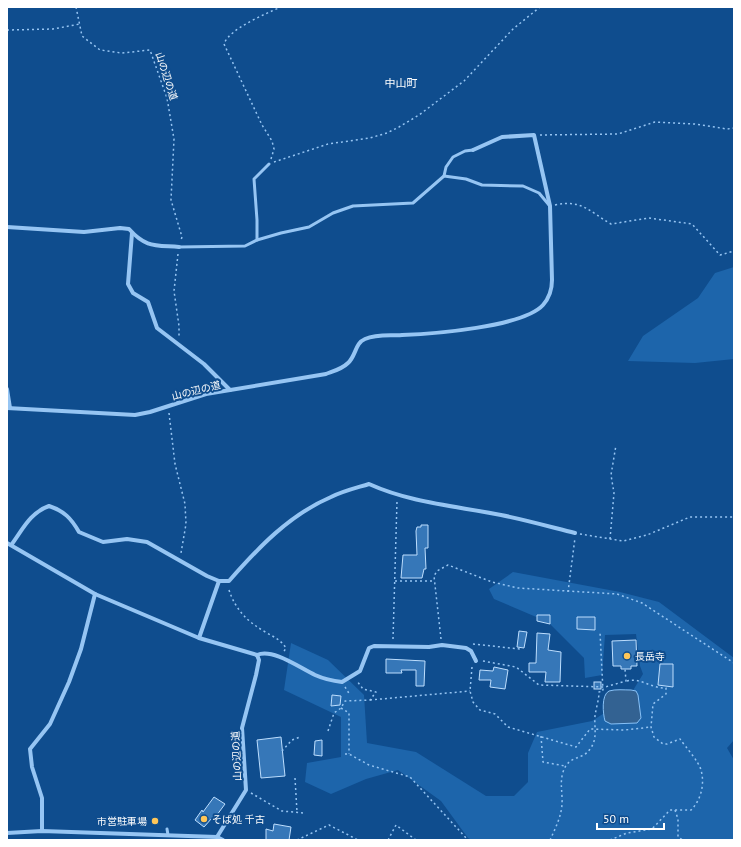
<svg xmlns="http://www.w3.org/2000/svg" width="741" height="847" viewBox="0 0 741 847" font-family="'PT Sans','Noto Sans JP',sans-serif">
<rect width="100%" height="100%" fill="#0f4d8e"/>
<g fill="#1d65ab">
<polygon points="734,267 734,359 695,363 628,361 643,336 698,298 715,273"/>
<polygon points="513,572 620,592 659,602 734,658 734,740 727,748 734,760 734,840 472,840 468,838 441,801 398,770 366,779 331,794 305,782 307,763 341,757 341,717 284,690 291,643 328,660 364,695 367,743 416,752 486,796 514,796 528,782 528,753 537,732 592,721 629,697 643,674 640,666 636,634 605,635 602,675 585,678 584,658 548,622 494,599 489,589"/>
</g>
<path fill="#336292" stroke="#87c1f7" d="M631,690l5,1 2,4 3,23 -4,5 -26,1 -6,-3c-2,-7 -4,-26 4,-30 6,-2 16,-1 22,-1z"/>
<g fill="#3677b8" stroke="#bddefe">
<polygon points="421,525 428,525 428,548 425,548 426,569 424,569 422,578 401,578 403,555 417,555 416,531 417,527 421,527"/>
<polygon points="537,615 550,615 550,624 537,621"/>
<polygon points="577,617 595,617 595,630 577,629"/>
<polygon points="519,631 527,632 524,648 517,647"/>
<polygon points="537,633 550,634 548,650 561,652 560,682 545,682 546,672 529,672 529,663 536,663"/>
<polygon points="636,640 637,666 631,666 631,669 621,669 621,666 613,666 612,641"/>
<polygon points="386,659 425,661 424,686 416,686 416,670 401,670 402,673 386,673"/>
<polygon points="660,664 673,664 673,687 658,685"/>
<polygon points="494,667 508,670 505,689 490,687 491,680 479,680 480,670 493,671"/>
<rect x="594" y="682" width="7" height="7"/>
<polygon points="332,695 341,696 340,705 331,706"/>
<polygon points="281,737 285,776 261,778 257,740"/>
<polygon points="322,740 322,756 314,755 315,741"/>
<polygon points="214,797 225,804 214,819 212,818 204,827 195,820 202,810 203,812"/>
<polygon points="274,824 291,827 289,840 266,840 266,829 273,831"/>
</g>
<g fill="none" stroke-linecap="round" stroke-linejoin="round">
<g stroke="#96c5f3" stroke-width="1.5" stroke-dasharray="2 3" stroke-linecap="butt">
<polyline points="76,7 82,36 100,50 122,53 150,50 167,98 174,139 171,200 182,237 181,240"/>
<polyline points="7,30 53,29 80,24"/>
<polyline points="540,135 618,134 655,122 695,124 727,129 734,128"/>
<path d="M271,159l3,-10 -2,-8 -10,-16 -38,-81c5,-15 41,-30 57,-37"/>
<polyline points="274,162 328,144 370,138 387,133 399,127 419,115 464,81 513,29 540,7"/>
<path d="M555,205c27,-6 35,7 56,19l38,-6 43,6 28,31 14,-4"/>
<polyline points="178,254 174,291 179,326 179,336"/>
<polyline points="169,413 175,464 185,504 186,524 181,553"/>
<polyline points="580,534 623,541 647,535 690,517 734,517"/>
<polyline points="610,539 614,493 611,475 616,445"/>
<polyline points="395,581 434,581"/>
<path d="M229,590c7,21 19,32 38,43 7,4 14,7 19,15l-3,5"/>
<polyline points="568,592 575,538"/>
<polyline points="393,639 397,501"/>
<polyline points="441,639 434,576 437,571 448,565 492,582 518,588 617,594 642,603 734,663"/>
<polyline points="473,644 520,649"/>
<polyline points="483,661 516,667 539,685 605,687 626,681 625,669"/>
<polyline points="472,667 470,691 473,702 480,710 495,714 508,727 576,747 590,729 625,730 651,727"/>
<polyline points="345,687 350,695"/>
<polyline points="370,700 470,691"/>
<polyline points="341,708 349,713 349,754"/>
<polyline points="328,731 334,713 341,708 345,701 370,700 376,692 363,689 357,681"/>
<polyline points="541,736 543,762 565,766"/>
<polyline points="282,751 292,740 300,737"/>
<polyline points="345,754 349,754 369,765 410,777 468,840"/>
<polyline points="295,778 297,812"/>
<polyline points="251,793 282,811 303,813"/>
<polyline points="675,810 678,819 678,837 683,840"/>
<polyline points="297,840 329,825 358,840"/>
<polyline points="388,840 396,825 416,840"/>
<path d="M550,840c6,-13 13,-27 12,-41 0,-10 -2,-17 1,-27 6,-18 19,-11 27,-23 8,-10 4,-22 5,-33 1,-8 4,-16 4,-24l4,-1 -3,-59"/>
<path d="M610,840l17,-7 25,-4 18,-19h21c10,-10 14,-26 10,-40 -2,-8 -16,-24 -21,-31l-13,5h-4l-9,-7 -3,-10 2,-23 13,-10v-6c-14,1 -26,-11 -39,-7"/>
</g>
<g stroke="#96c5f3" stroke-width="3">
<polyline points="444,176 466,179 482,185 523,186 539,193 549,205"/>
<polyline points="257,240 257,220 254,179 269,164"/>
<polyline points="179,247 245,246 257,240 281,233 309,227 333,213 353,206 413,203 444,176 446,167 453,157 465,151 473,150"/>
<polyline points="167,829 168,835"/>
</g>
<g stroke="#96c5f3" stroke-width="4">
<path d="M7,227l77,5 36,-4 9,1c17,19 26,16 50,18"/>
<polyline points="132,233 128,284 133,293 148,302 157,328 204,364 230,390"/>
<polyline points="7,389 10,408"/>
<path d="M7,408l128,7 15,-3 56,-18 120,-20c8,-3 16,-5 22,-11 8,-7 7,-20 17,-24 12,-5 24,-3 37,-4 30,-1 121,-8 141,-30 7,-8 9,-15 9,-25l-2,-74 -16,-71 -32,2 -29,13"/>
<polyline points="7,543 95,594 199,638 257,655"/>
<path d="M12,544c11,-15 18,-31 37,-38 15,5 22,12 30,26l24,10 24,-3 20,3 60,34 12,5h10c29,-33 60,-66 102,-84 12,-6 25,-9 38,-13 42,19 87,22 132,31 25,5 50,12 74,18"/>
<polyline points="199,638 219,581"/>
<path d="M257,655c16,-7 43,13 58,20 9,4 18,6 27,7l18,-11 9,-23 5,-2 55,1 13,-2 24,3 5,3 5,10"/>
<polyline points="42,831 42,798 32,767 30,749 50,724 69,682 81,649 95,594"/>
<polyline points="7,833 42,831 217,837 223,840"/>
<polyline points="217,837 246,790 242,728 256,675 259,660 257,655"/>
</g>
</g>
<g fill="#ffc658" stroke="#0f4d8e" stroke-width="1.5">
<circle cx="627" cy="656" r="4"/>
<circle cx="204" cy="819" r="4"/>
<circle cx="155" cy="821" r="4"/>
</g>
<g text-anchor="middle" stroke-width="4" stroke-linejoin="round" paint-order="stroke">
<g font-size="10" fill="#fff" stroke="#0f4d8e">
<text transform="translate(167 76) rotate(72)" y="4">山の辺の道</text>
<text transform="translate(196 390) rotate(-14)" y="4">山の辺の道</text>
<text transform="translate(236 756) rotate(-93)" y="4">山の辺の道</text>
</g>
<g font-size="10" fill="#fff" stroke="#0f4d8e" text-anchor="start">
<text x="635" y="660">長岳寺</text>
<text x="212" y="823">そば処 千古</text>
<text x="147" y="825" text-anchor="end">市営駐車場</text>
</g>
<g font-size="11" fill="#fff" stroke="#0f4d8e">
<text x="401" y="87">中山町</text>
</g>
</g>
<rect width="741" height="847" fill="none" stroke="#ffffff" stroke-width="16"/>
<path d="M597 823v6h67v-6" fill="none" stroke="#ffffff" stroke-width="2"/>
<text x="603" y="823" font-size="12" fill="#ffffff" stroke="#0f4d8e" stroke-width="3" paint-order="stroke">50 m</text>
</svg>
